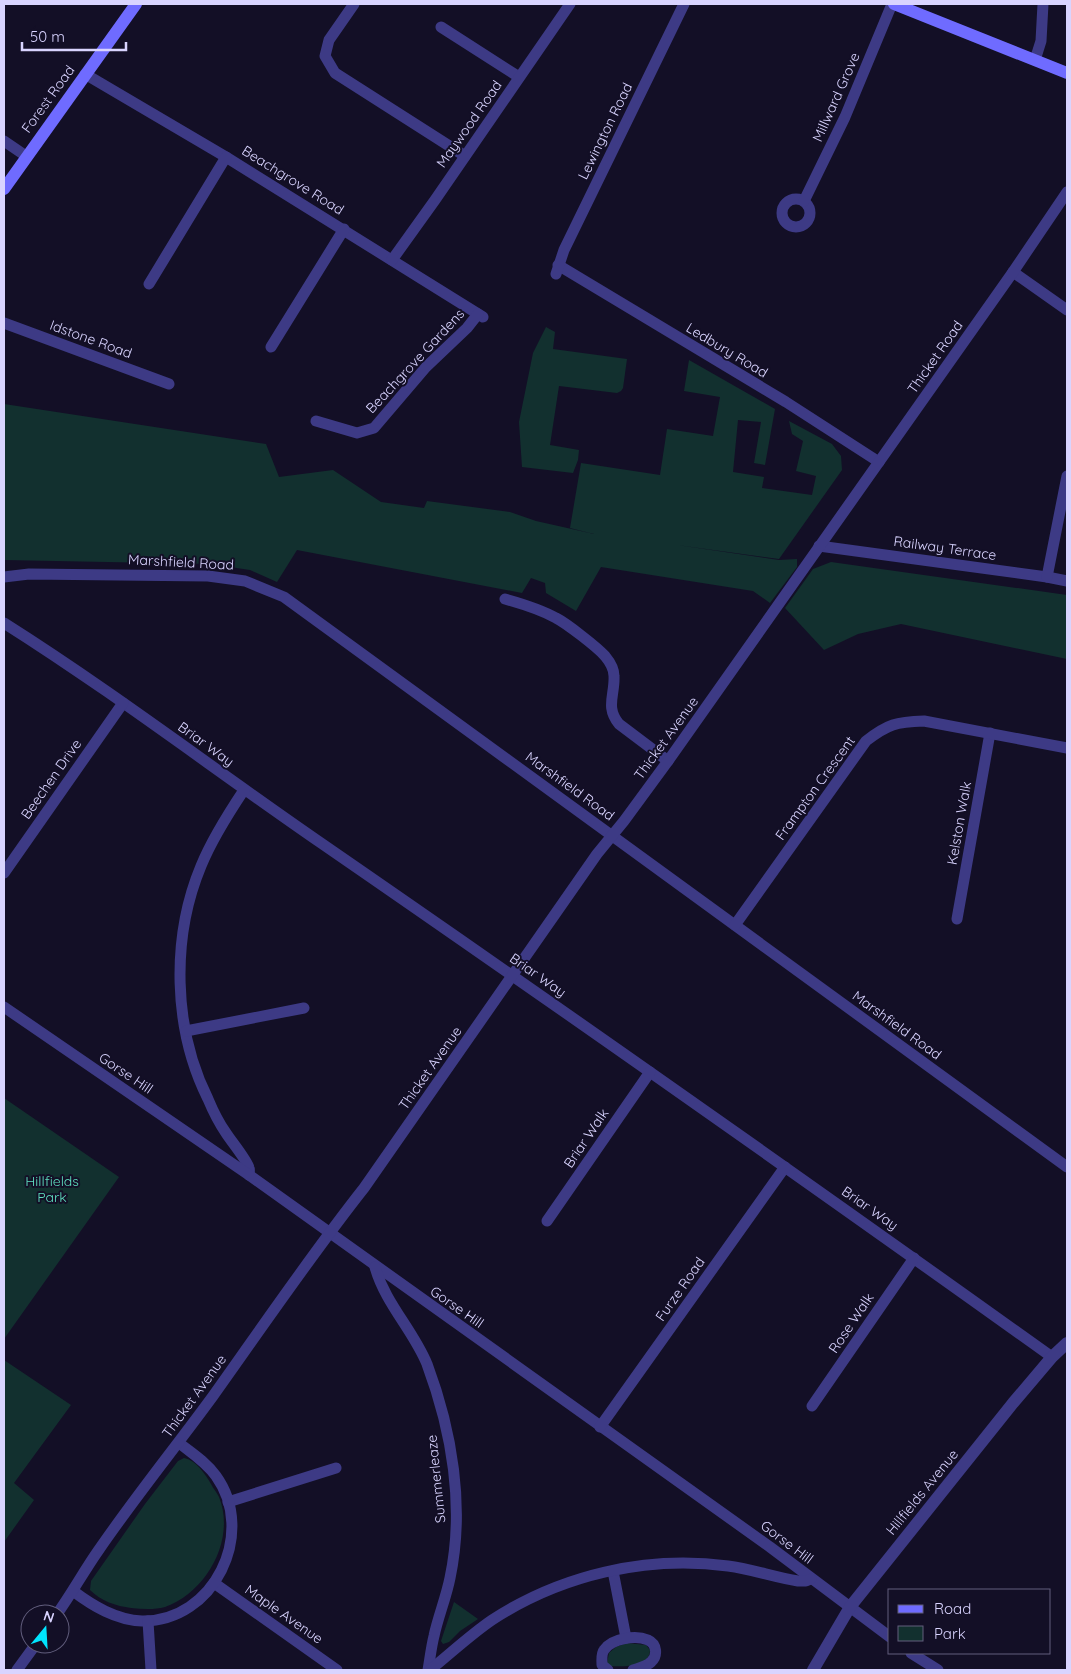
<svg xmlns="http://www.w3.org/2000/svg" width="1071" height="1674" viewBox="0 0 1071 1674" font-family="Quicksand,sans-serif">
<rect width="100%" height="100%" fill="#130f26"/>
<g fill="#12302f">
<polygon points="546,327 555,332 553,349 627,359 623,388 621,391 617,393 559,386 550,445 579,450 578,460 573,473 522,467 519,422 533,353"/>
<polygon points="689,360 775,409 765,465 754,463 761,422 738,420 733,472 764,477 762,488 812,495 816,476 796,471 803,441 792,434 789,421 832,444 841,456 842,470 779,559 677,545 779,560 797,559 797,567 770,603 753,591 601,567 576,611 546,593 545,583 531,578 522,593 297,550 277,582 250,570 210,564 4,560 4,404 266,444 279,477 333,470 381,502 424,508 427,501 510,512 536,521 594,534 570,528 581,463 660,475 667,429 713,436 720,397 684,391"/>
<polygon points="831,562 1067,595 1067,659 901,624 858,634 824,650 785,608 813,569"/>
<polygon points="4,1098 119,1177 4,1339"/>
<polygon points="4,1360 71,1405 14,1483 34,1500 4,1542"/>
<path d="M184,1458c12,2 21,16 27,26 2,4 6,9 8,13 17,42 -12,95 -54,110 -11,3 -23,2 -34,1 -15,-2 -30,-7 -41,-18l1,-9 54,-77 33,-43z"/>
<polygon points="454,1602 478,1619 460,1631 449,1642 443,1644 441,1641"/>
<path d="M627,1643l19,2 4,5c0,17 -27,17 -40,16l-3,-3 2,-10 7,-6z"/>
</g>
<g fill="none" stroke-linecap="round" stroke-linejoin="round">
<g stroke="#3d3a85" stroke-width="11">
<polyline points="354,4 329,40 325,56 335,73 465,156"/>
<polyline points="441,27 519,77"/>
<polyline points="1035,60 1041,41 1043,4"/>
<polyline points="85,74 226,157 483,317"/>
<polyline points="4,141 26,156"/>
<circle cx="796" cy="213" r="14"/>
<polyline points="804,201 845,117 892,4"/>
<polyline points="392,260 435,200 570,4"/>
<polyline points="558,265 786,402 879,462"/>
<polyline points="1013,272 1067,310"/>
<polyline points="556,274 564,250 684,4"/>
<polyline points="149,284 226,157"/>
<polyline points="4,323 169,384"/>
<polyline points="271,347 344,229"/>
<polyline points="316,421 357,433 374,428 426,367 467,328 478,314"/>
<polyline points="819,546 1047,577 1067,581"/>
<polyline points="4,577 29,574 208,576 245,581 284,597 1067,1167"/>
<polyline points="1047,577 1067,476"/>
<path d="M505,599c18,5 35,10 51,19 10,5 41,29 49,38 5,6 9,12 9,20 1,19 -9,31 5,48l49,37"/>
<path d="M4,623c109,69 211,147 317,220 245,169 489,341 731,514"/>
<path d="M244,790c-16,24 -32,49 -43,76 -30,72 -28,163 7,233 5,12 11,24 18,34 5,8 21,27 23,35 1,2 0,5 0,7"/>
<polyline points="4,873 123,703"/>
<polyline points="957,919 990,733"/>
<path d="M735,925l131,-184c22,-17 30,-19 58,-20l143,27"/>
<polyline points="4,1007 249,1175 770,1547 890,1637"/>
<polyline points="186,1031 304,1008"/>
<polyline points="547,1221 650,1072"/>
<path d="M375,1267c10,36 38,63 52,97 25,67 38,143 23,214 -4,20 -12,39 -16,58 -3,12 -4,23 -6,34"/>
<polyline points="812,1406 914,1258"/>
<polyline points="600,1427 785,1167"/>
<polyline points="228,1502 336,1468"/>
<polyline points="613,1571 626,1638"/>
<polyline points="214,1583 337,1670"/>
<path d="M73,1591c20,15 43,29 69,30 72,1 115,-88 74,-145 -10,-14 -24,-23 -37,-33"/>
<path d="M57,1614c15,-21 27,-43 41,-63 37,-54 77,-103 115,-155 50,-70 98,-141 151,-208l233,-334 27,-33 44,-60 345,-489 54,-80"/>
<polyline points="148,1621 151,1670"/>
<polyline points="911,1653 938,1670"/>
<polyline points="17,1670 36,1644"/>
<path d="M430,1670c20,-16 40,-35 62,-50 69,-45 154,-65 236,-54 23,3 46,11 70,15h8l5,-2"/>
<path d="M608,1670l-6,-5c0,-5 -1,-11 2,-15 8,-12 32,-15 44,-10 9,4 10,16 3,22 -5,5 -12,6 -18,8"/>
</g>
<polyline stroke="#3d3a85" stroke-width="12" points="813,1670 850,1607 1013,1403 1052,1357 1067,1343"/>
<g stroke="#6f6bff" stroke-width="12">
<polyline points="894,4 1067,73"/>
<polyline points="4,189 136,4"/>
</g>
</g>
<g text-anchor="middle" stroke-width="4" stroke-linejoin="round" paint-order="stroke">
<g font-size="14" fill="#d9d4ff" stroke="#130f26">
<text transform="translate(836 97) rotate(-66)" y="5">Millward Grove</text>
<text transform="translate(48 99) rotate(-54)" y="5">Forest Road</text>
<text transform="translate(469 124) rotate(-55)" y="5">Maywood Road</text>
<text transform="translate(605 131) rotate(-64)" y="5">Lewington Road</text>
<text transform="translate(293 180) rotate(32)" y="5">Beachgrove Road</text>
<text transform="translate(91 339) rotate(20)" y="5">Idstone Road</text>
<text transform="translate(727 350) rotate(31)" y="5">Ledbury Road</text>
<text transform="translate(935 357) rotate(-55)" y="5">Thicket Road</text>
<text transform="translate(415 361) rotate(-47)" y="5">Beachgrove Gardens</text>
<text transform="translate(945 548) rotate(8)" y="5">Railway Terrace</text>
<text transform="translate(181 562) rotate(3)" y="5">Marshfield Road</text>
<text transform="translate(666 738) rotate(-54)" y="5">Thicket Avenue</text>
<text transform="translate(206 744) rotate(36)" y="5">Briar Way</text>
<text transform="translate(51 779) rotate(-55)" y="5">Beechen Drive</text>
<text transform="translate(570 786) rotate(36)" y="5">Marshfield Road</text>
<text transform="translate(815 788) rotate(-54)" y="5">Frampton Crescent</text>
<text transform="translate(959 823) rotate(-80)" y="5">Kelston Walk</text>
<text transform="translate(538 975) rotate(35)" y="5">Briar Way</text>
<text transform="translate(897 1025) rotate(36)" y="5">Marshfield Road</text>
<text transform="translate(430 1068) rotate(-55)" y="5">Thicket Avenue</text>
<text transform="translate(126 1073) rotate(34)" y="5">Gorse Hill</text>
<text transform="translate(586 1138) rotate(-56)" y="5">Briar Walk</text>
<text transform="translate(870 1208) rotate(35)" y="5">Briar Way</text>
<text transform="translate(680 1289) rotate(-55)" y="5">Furze Road</text>
<text transform="translate(457 1307) rotate(35)" y="5">Gorse Hill</text>
<text transform="translate(851 1323) rotate(-56)" y="5">Rose Walk</text>
<text transform="translate(194 1396) rotate(-54)" y="5">Thicket Avenue</text>
<text transform="translate(436 1479) rotate(-96)" y="5">Summerleaze</text>
<text transform="translate(922 1492) rotate(-51)" y="5">Hillfields Avenue</text>
<text transform="translate(787 1542) rotate(37)" y="5">Gorse Hill</text>
<text transform="translate(284 1614) rotate(35)" y="5">Maple Avenue</text>
</g>
<g font-size="14" fill="#5fe0c0" stroke="#130f26">
<text x="52" y="1186">Hillfields<tspan x="52" dy="16">Park</tspan></text>
</g>
</g>
<rect width="1071" height="1674" fill="none" stroke="#d9d4ff" stroke-width="10"/>
<rect x="888" y="1589" width="162" height="65" fill="#130f26" stroke="#625e7d"/>
<rect x="898" y="1605" width="25" height="8" fill="#6f6bff" stroke="#625e7d"/>
<text x="934" y="1614" font-size="15" fill="#d9d4ff">Road</text>
<rect x="898" y="1626" width="25" height="15" fill="#12302f" stroke="#625e7d"/>
<text x="934" y="1639" font-size="15" fill="#d9d4ff">Park</text>
<g transform="translate(45 1629) rotate(18)"><circle r="24" fill="#130f26" stroke="#625e7d"/>
<path d="M0-4L9 19L0 12L-9 19Z" fill="#00e5ff"/>
<text y="-8" font-size="14" font-weight="bold" text-anchor="middle" fill="#d9d4ff">N</text>
</g>
<path d="M22 42v8h104v-8" fill="none" stroke="#d9d4ff" stroke-width="2.5"/>
<text x="30" y="42" font-size="15" fill="#d9d4ff" stroke="#130f26" stroke-width="4" paint-order="stroke">50 m</text>
</svg>
